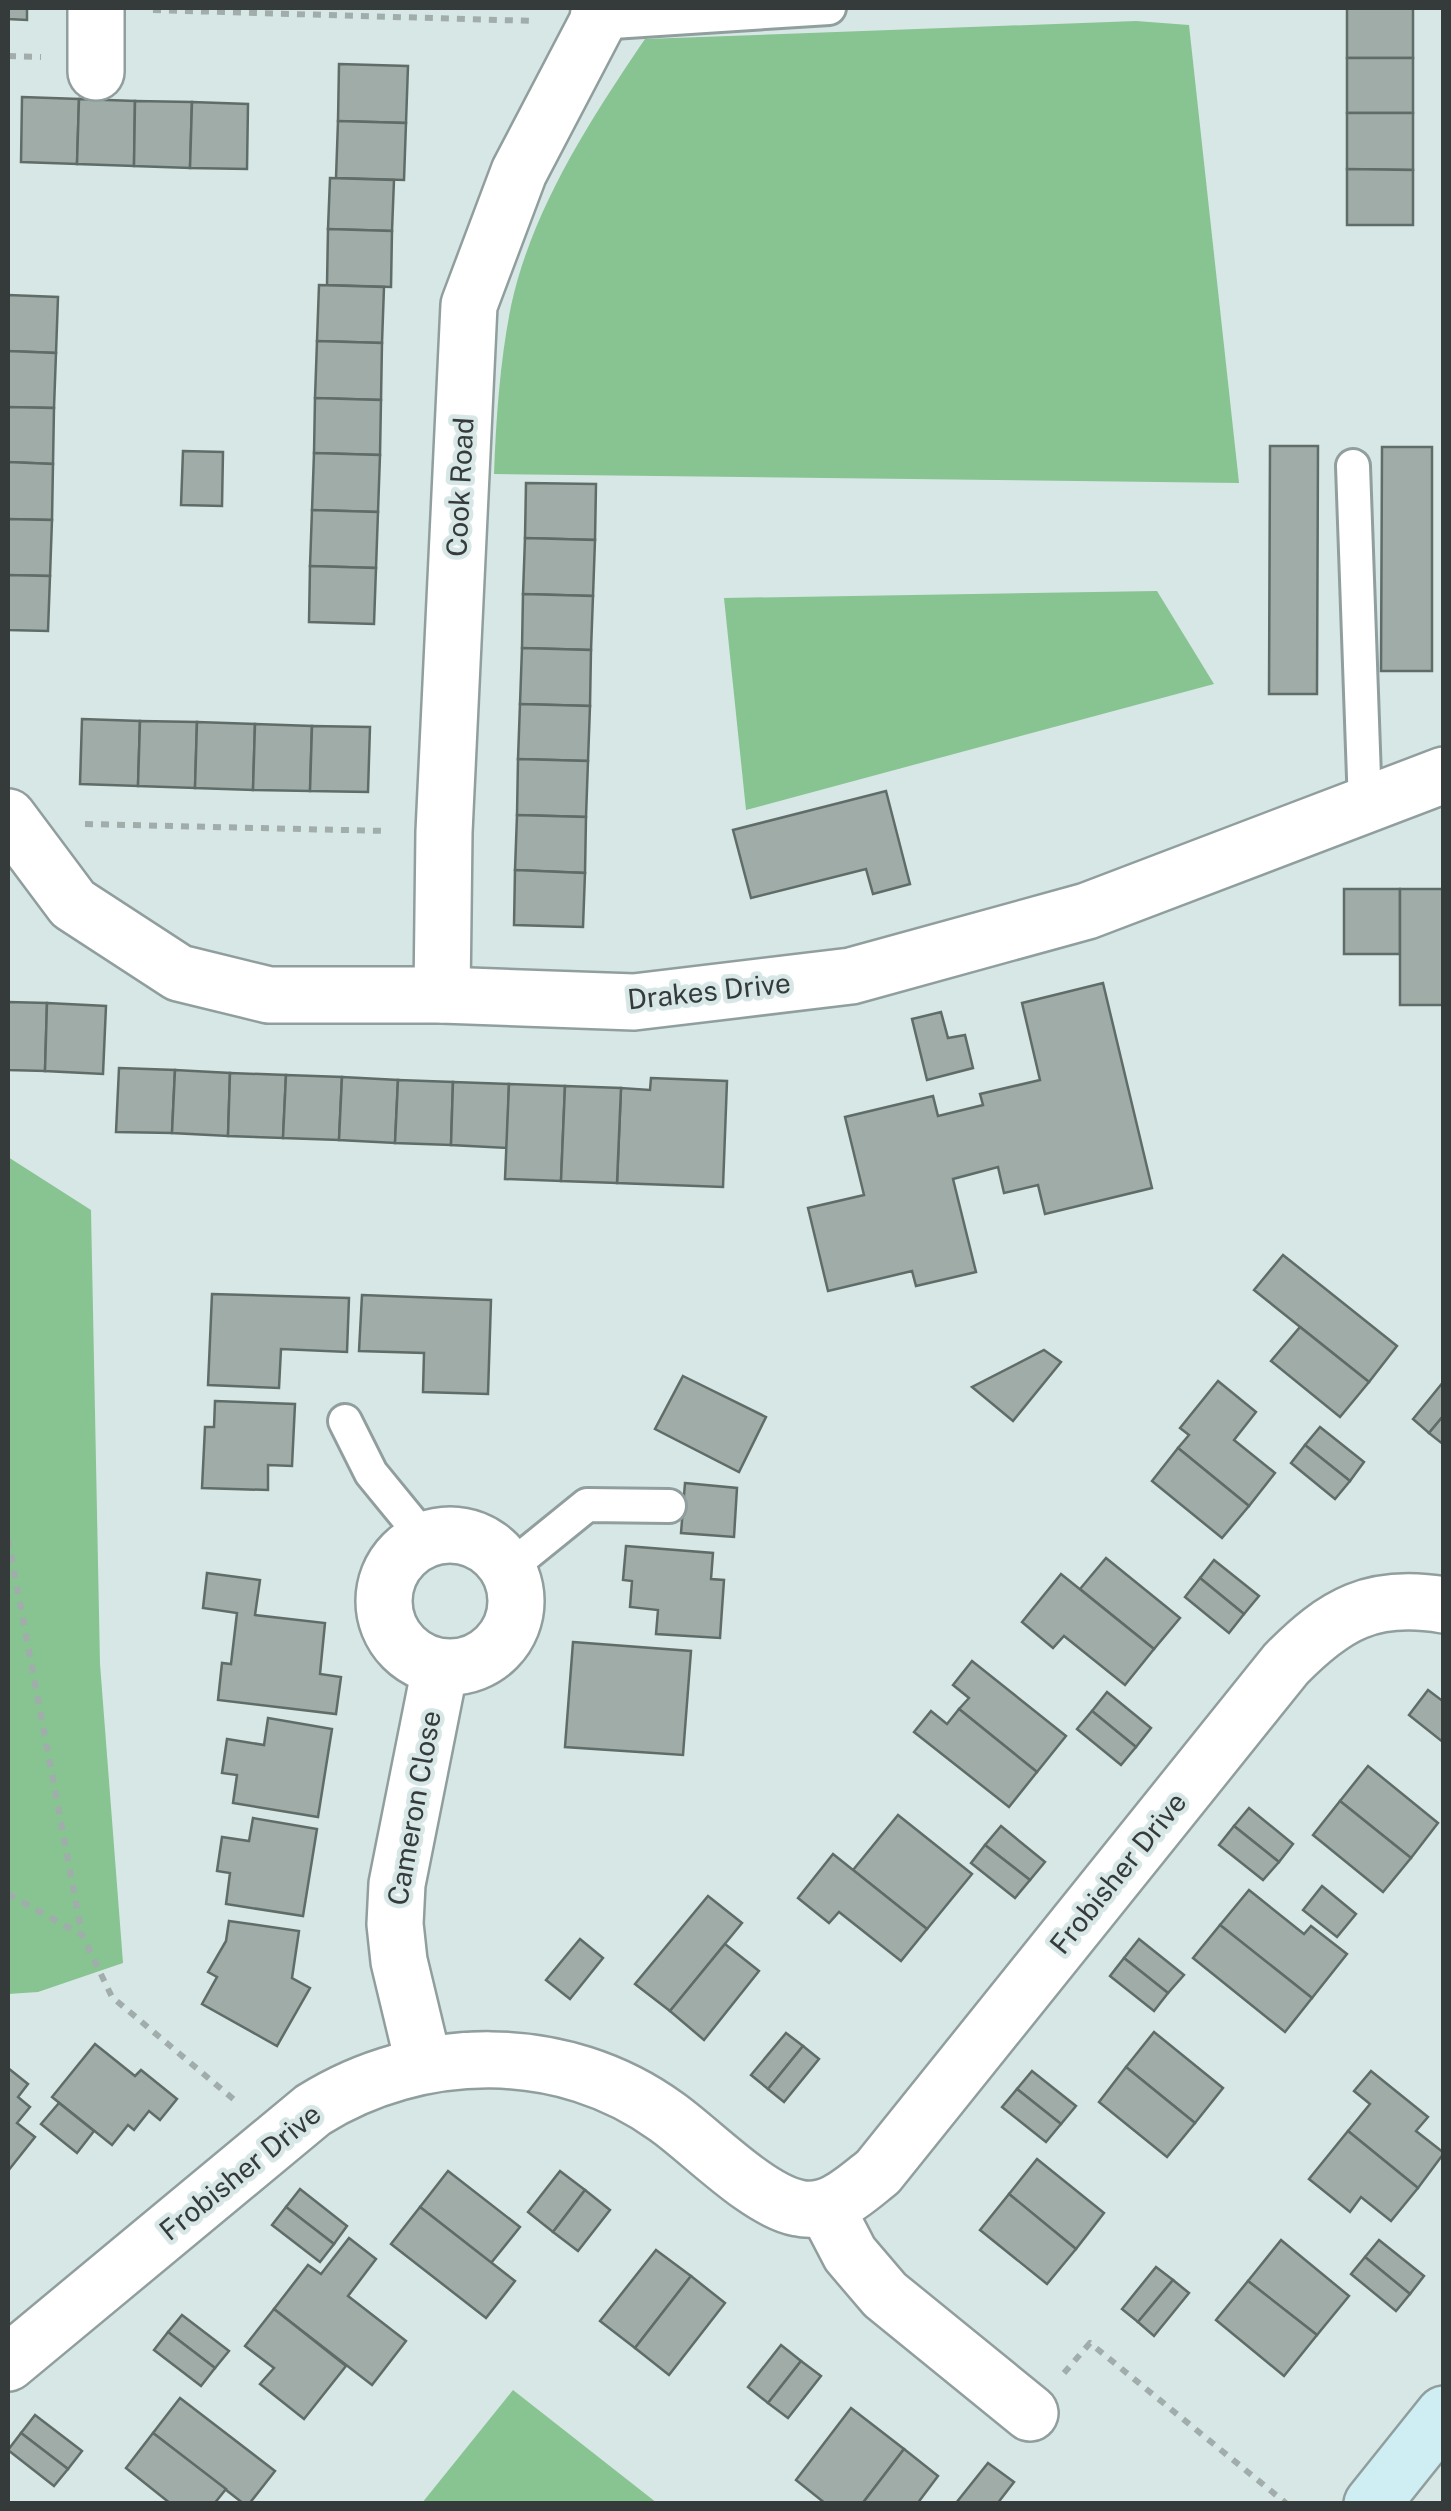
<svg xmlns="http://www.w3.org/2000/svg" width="1451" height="2511" viewBox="0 0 1451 2511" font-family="'Public Sans',sans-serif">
<rect width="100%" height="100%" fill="#d7e7e5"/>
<g fill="#87c492">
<path d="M1136,21l53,4 50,458 -745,-9c2,-56 6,-113 17,-168 21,-97 79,-186 134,-267z"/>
<polygon points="1157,591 1214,684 746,810 724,598"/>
<polygon points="8,1157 91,1210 100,1664 123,1963 38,1992 8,1994"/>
<polygon points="513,2390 657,2503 422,2503"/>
</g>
<g fill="#9faca7" stroke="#606c67" stroke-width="2.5">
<polygon points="8,8 27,8 27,20 8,19"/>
<rect x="1347" y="8" width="66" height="50"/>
<rect x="1347" y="58" width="66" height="55"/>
<polygon points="339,64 408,66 406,123 338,121"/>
<polygon points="22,97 79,99 77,164 21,162"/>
<polygon points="79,99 135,101 134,166 77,164"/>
<polygon points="135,101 192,102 190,168 134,166"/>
<polygon points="192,102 248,104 247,169 190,168"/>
<polygon points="1347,113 1413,113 1413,170 1347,169"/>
<polygon points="338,121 406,123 404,180 336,178"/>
<polygon points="1347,169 1413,170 1413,225 1347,225"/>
<polygon points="330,178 394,180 392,231 328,229"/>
<polygon points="328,229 392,231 391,287 327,285"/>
<polygon points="319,285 384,287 382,343 317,341"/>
<polygon points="8,295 58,297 56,353 8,351"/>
<polygon points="317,341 382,343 381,400 315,398"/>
<polygon points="8,351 56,353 54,408 8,407"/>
<polygon points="315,398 381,400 380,455 314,453"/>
<polygon points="8,407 54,408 53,464 8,462"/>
<polygon points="1270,446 1318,446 1317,694 1269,694"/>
<polygon points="1382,447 1432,447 1432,671 1381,671"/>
<polygon points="183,451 223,452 222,506 181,505"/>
<polygon points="314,453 380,455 378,512 312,510"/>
<polygon points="8,462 53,464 52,520 8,519"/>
<polygon points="526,483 596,484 595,540 525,538"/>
<polygon points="312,510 378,512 376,568 310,566"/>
<polygon points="8,519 52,520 50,576 8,575"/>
<polygon points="525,538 595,540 593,596 523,594"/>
<polygon points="310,566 376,568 374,624 309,622"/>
<polygon points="8,575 50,576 48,631 8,630"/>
<polygon points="523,594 593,596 591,650 522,648"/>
<polygon points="522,648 591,650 590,706 520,704"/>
<polygon points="520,704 590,706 588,761 518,759"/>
<polygon points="82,719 140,721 138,786 80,784"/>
<polygon points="140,721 197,722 195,788 138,786"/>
<polygon points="197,722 255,724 253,790 195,788"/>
<polygon points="255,724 312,726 310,791 253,790"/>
<polygon points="312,726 370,727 368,792 310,791"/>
<polygon points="518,759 588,761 586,817 517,815"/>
<polygon points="886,791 910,884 873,894 866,869 751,898 733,830"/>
<polygon points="517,815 586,817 585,873 515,870"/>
<polygon points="515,870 585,873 583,927 514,925"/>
<rect x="1344" y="889" width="56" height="65"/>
<rect x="1400" y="889" width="44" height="116"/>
<polygon points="1103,983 1152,1188 1045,1214 1038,1185 1004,1193 998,1167 953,1179 976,1272 916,1286 912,1271 828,1291 808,1208 864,1195 845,1117 933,1096 938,1116 983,1105 980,1094 1040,1080 1022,1003"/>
<polygon points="8,1002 47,1003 45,1071 8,1070"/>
<polygon points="47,1003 106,1006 103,1074 45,1071"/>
<polygon points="941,1012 948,1038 965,1035 973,1068 927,1080 912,1019"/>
<polygon points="119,1068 175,1070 172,1133 116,1132"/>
<polygon points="175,1070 230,1073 228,1136 172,1133"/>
<polygon points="230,1073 286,1075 283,1138 228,1136"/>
<polygon points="286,1075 342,1077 339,1140 283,1138"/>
<polygon points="342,1077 398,1080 395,1143 339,1140"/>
<polygon points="651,1078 727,1081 723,1187 617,1183 621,1088 650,1090"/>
<polygon points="398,1080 453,1082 451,1145 395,1143"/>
<polygon points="453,1082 509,1084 507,1148 451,1145"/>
<polygon points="509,1084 565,1086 561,1181 505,1179"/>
<polygon points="565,1086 621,1088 617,1183 561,1181"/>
<polygon points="1283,1255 1397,1346 1369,1382 1254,1290"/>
<polygon points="212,1294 349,1298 347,1352 281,1349 279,1388 208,1385"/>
<polygon points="362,1295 491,1300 488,1394 423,1392 424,1353 359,1351"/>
<polygon points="1300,1327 1369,1382 1340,1417 1271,1361"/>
<polygon points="1044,1350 1061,1362 1013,1421 972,1387"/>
<polygon points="683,1376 766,1417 739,1472 655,1429"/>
<polygon points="1218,1381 1256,1412 1234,1440 1275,1473 1249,1506 1178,1448 1189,1435 1180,1428"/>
<polygon points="1444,1381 1444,1415 1429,1433 1413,1419"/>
<polygon points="215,1401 295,1404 292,1466 268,1465 268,1490 202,1488 205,1427 214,1427"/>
<polygon points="1444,1415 1444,1445 1429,1433"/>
<polygon points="1320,1427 1364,1462 1350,1481 1305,1445"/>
<polygon points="1305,1445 1350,1481 1335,1499 1291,1463"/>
<polygon points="1178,1448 1249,1506 1222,1538 1152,1481"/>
<polygon points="685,1483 737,1488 734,1537 681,1533"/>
<polygon points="626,1546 713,1553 711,1579 724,1580 720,1638 656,1634 658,1610 630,1607 632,1581 623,1580"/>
<polygon points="1106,1558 1180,1618 1154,1649 1080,1589"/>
<polygon points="1214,1560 1259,1596 1244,1614 1200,1578"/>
<polygon points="207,1573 260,1580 255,1615 325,1623 320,1674 341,1677 336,1714 218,1700 222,1663 231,1664 237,1613 203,1608"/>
<polygon points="1061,1574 1154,1649 1125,1685 1064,1636 1053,1648 1022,1622"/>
<polygon points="1200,1578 1244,1614 1229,1633 1185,1597"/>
<polygon points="573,1642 691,1651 683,1755 565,1747"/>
<polygon points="972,1661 1066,1736 1037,1772 959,1709 969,1698 953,1685"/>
<polygon points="1428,1690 1444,1702 1444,1743 1409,1715"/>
<polygon points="1107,1692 1151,1728 1136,1747 1092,1711"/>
<polygon points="959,1709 1037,1772 1009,1807 914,1732 931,1711 947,1724"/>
<polygon points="1092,1711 1136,1747 1121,1765 1077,1729"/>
<polygon points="268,1718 332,1729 318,1817 233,1803 237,1775 222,1773 227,1739 264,1745"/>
<polygon points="1368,1766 1438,1823 1411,1858 1340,1801"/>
<polygon points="1340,1801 1411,1858 1383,1892 1313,1835"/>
<polygon points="1249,1808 1293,1844 1279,1862 1234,1826"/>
<polygon points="898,1815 972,1874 927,1929 853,1870"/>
<polygon points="253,1818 317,1829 303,1916 226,1904 230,1873 217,1871 222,1837 249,1841"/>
<polygon points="1001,1826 1045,1862 1030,1880 985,1845"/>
<polygon points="1234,1826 1279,1862 1263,1880 1219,1845"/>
<polygon points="985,1845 1030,1880 1015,1898 971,1863"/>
<polygon points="833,1854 927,1929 901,1961 839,1912 829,1923 798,1898"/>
<polygon points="1322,1886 1356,1914 1337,1937 1303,1910"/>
<polygon points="1249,1890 1304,1934 1311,1926 1347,1954 1312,1998 1220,1925"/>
<polygon points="708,1896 742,1923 670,2011 635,1984"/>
<polygon points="229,1921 299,1931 292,1978 310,1988 277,2046 202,2004 217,1977 208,1972 226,1941"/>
<polygon points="1220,1925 1312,1998 1285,2032 1193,1958"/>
<polygon points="580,1939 603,1958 570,1999 546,1980"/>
<polygon points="1139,1939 1184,1975 1168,1993 1124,1958"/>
<polygon points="725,1944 759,1971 704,2040 670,2011"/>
<polygon points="1124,1958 1168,1993 1154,2011 1110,1976"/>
<polygon points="1154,2032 1223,2088 1195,2123 1126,2067"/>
<polygon points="786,2033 803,2046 768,2089 751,2075"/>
<polygon points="95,2044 135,2076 141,2070 177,2099 160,2120 149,2111 134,2130 128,2125 112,2145 52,2097"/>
<polygon points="803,2046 819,2059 784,2102 768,2089"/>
<polygon points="1126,2067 1195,2123 1167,2157 1099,2102"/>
<polygon points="8,2068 28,2084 18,2097 30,2107 17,2123 35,2137 8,2171"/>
<polygon points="1032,2071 1076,2106 1061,2124 1017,2089"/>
<polygon points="1371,2071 1428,2117 1416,2131 1444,2153 1418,2188 1348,2131 1370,2104 1354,2091"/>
<polygon points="1017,2089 1061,2124 1046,2142 1002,2107"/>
<polygon points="59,2103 94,2131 77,2153 41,2124"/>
<polygon points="1348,2131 1418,2188 1391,2221 1361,2197 1350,2212 1309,2179"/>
<polygon points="1037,2159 1104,2213 1076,2249 1009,2194"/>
<polygon points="448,2171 520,2227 491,2263 420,2207"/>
<polygon points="560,2171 585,2190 553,2232 528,2212"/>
<polygon points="300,2189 347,2226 334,2244 286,2207"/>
<polygon points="585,2190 610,2210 578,2251 553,2232"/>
<polygon points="1009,2194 1076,2249 1047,2284 980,2230"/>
<polygon points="286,2207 334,2244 320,2262 272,2225"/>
<polygon points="420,2207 515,2281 486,2318 391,2244"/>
<polygon points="349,2238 376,2259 348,2296 406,2341 372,2385 274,2309 308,2265 321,2274"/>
<polygon points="1281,2240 1349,2296 1317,2335 1248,2281"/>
<polygon points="1379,2240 1424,2276 1410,2294 1365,2257"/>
<polygon points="656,2250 691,2276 635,2348 600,2321"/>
<polygon points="1365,2257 1410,2294 1396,2311 1351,2274"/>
<polygon points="1156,2267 1173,2280 1138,2322 1122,2309"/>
<polygon points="691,2276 725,2303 669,2375 635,2348"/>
<polygon points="1173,2280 1189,2293 1154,2336 1138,2322"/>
<polygon points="1248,2281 1317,2335 1284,2376 1216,2320"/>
<polygon points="274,2309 346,2366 304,2419 260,2384 274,2368 245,2346"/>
<polygon points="182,2315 229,2351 215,2368 168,2332"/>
<polygon points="168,2332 215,2368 201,2386 154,2350"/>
<polygon points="781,2345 801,2361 768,2403 748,2387"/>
<polygon points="801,2361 821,2376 788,2418 768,2403"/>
<polygon points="180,2398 275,2471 249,2504 244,2504 153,2433"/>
<polygon points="851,2408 904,2449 862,2504 826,2504 796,2480"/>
<polygon points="35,2415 82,2451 68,2469 21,2433"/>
<polygon points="21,2433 68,2469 54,2486 8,2450"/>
<polygon points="153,2433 226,2489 214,2504 171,2504 126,2468"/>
<polygon points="904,2449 938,2476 917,2504 862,2504"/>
<polygon points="988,2463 1014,2482 997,2504 956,2503"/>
</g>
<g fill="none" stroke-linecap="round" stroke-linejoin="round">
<g stroke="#909f9d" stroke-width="38">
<g id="lane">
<polyline points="597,23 829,8"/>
<polyline points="1353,466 1365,806"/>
<polyline points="345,1421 371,1473 425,1539"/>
<polyline points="508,1569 587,1505 669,1506"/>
</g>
</g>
<g stroke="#909f9d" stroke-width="60">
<g id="street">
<polyline points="96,72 96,8"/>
<polyline points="8,817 73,904 179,973 269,995 442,995 634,1002 851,976 1087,911 1444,775"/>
<polyline points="442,995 444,832 469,305 519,172 597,23 600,8"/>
<circle cx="450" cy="1601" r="66"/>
<polyline points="424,2065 399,1961 395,1924 397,1884 440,1668"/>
<polyline points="826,2208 850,2254 885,2295 1030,2413"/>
<path d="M8,2363l305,-253c107,-67 250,-69 354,7 35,25 90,83 131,91 32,7 56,-17 80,-36l408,-508c49,-50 86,-71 158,-59"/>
</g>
</g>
<g stroke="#909f9d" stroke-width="60">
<polyline id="secondary" points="1372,2504 1444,2414"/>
</g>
<g stroke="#a0adab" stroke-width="6" stroke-dasharray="8 8" stroke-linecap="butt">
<polyline points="153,10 535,21"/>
<polyline points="8,56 41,57"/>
<polyline points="85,824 387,831"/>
<polyline points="8,1539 82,1935"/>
<polyline points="8,1894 82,1935 112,1997 238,2103"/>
<polyline points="1064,2373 1090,2343 1287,2504"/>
</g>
<use href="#lane" stroke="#fff" stroke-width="32"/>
<use href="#street" stroke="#fff" stroke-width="55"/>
<use href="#secondary" stroke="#ceeef4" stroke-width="55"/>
</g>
<g text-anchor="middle" stroke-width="9" stroke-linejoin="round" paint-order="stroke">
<g font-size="28" fill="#353b3a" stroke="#d7e7e5">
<text transform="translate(460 487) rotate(-87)" y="10">Cook Road</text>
<text transform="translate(709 991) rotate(-6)" y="10">Drakes Drive</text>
<text transform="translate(414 1808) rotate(-80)" y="10">Cameron Close</text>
<text transform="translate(1118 1873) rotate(-51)" y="10">Frobisher Drive</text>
<text transform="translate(240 2172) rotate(-39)" y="10">Frobisher Drive</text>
</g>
</g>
<rect width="1451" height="2511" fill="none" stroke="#353b3a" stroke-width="20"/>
</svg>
